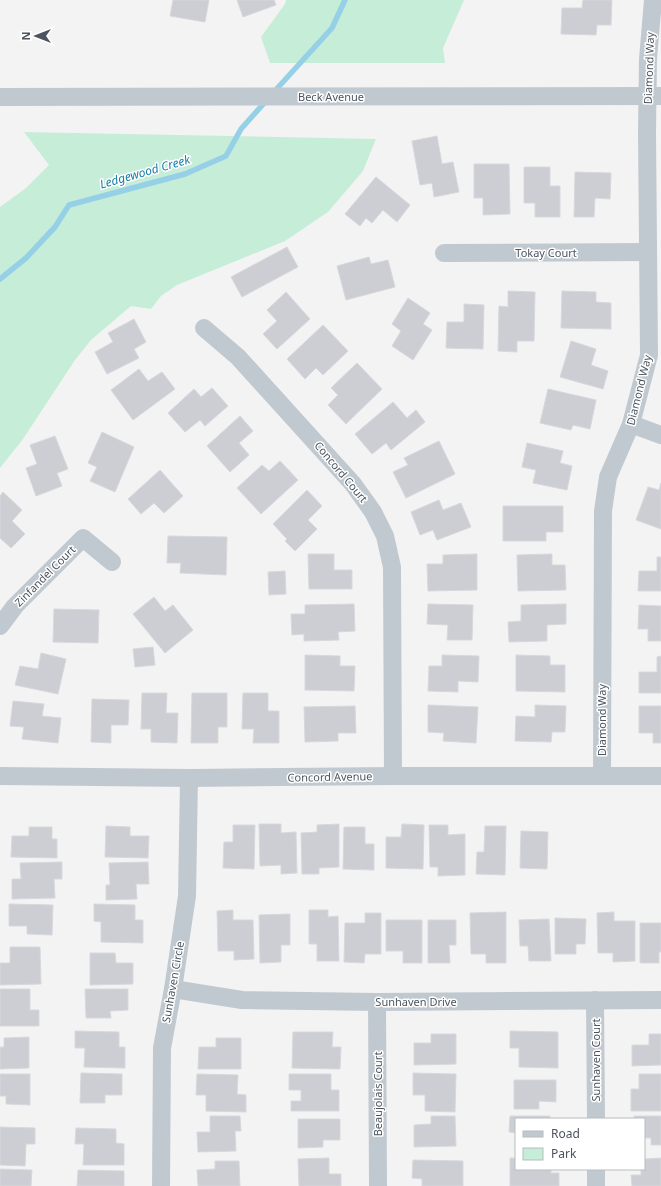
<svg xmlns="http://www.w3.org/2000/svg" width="661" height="1186" viewBox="0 0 661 1186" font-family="'Noto Sans',sans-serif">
<rect width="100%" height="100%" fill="#f4f3f3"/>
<g fill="#c6edd8">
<polygon points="286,0 464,0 443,48 445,63 270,63 261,37 285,4"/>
<polygon points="24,132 376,139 363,171 328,212 285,241 177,285 161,296 151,309 131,306 91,340 75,360 23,439 0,468 0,207 26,188 49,165"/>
</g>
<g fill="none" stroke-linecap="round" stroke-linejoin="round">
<g stroke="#96d0e7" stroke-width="5.5">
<polyline points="273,93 332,28 345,0"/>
<polyline points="0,279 26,258 55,227 69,205 185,174 226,156 241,129 266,101"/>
</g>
</g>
<g fill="#cdced4" stroke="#d7d8dd">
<polygon points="173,0 209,0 205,22 170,16"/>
<polygon points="237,0 274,0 276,5 243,17"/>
<polygon points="583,0 612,0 611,25 597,25 596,35 561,34 562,8 582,8"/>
<polygon points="437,136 442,164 453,162 459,192 434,197 432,183 420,185 412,141"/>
<polygon points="474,164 509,164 510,214 483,215 483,198 474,198"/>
<polygon points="524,167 550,167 550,186 560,186 560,217 535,217 535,203 524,203"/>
<polygon points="575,172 611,173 610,199 595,198 594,217 574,217"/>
<polygon points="376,177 410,205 397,222 383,210 372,223 366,218 360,226 345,214"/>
<polygon points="287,247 298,267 242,297 231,277"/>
<polygon points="369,257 371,264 388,260 395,287 346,300 337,266"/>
<polygon points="508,291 535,292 534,341 517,341 517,352 498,351 499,306 508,307"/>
<polygon points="562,291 596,292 596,302 611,303 611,329 561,328"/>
<polygon points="286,292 310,319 277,349 263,334 277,321 267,310"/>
<polygon points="408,298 430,313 423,324 432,330 413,360 392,346 401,331 392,324"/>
<polygon points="464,304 484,305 483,349 446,348 447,322 464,322"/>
<polygon points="134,319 146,342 134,349 139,358 107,374 95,352 113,342 108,333"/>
<polygon points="323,325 348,351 323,375 316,368 305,379 287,359"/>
<polygon points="571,341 596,349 591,365 608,371 603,389 560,377"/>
<polygon points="357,363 382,389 346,424 328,405 338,395 331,388"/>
<polygon points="139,369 148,381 162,372 175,389 133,420 111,390"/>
<polygon points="212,388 228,406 205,426 200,420 185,432 168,413 194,389 201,397"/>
<polygon points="548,389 596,400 590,429 573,425 571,430 540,423"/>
<polygon points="393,402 407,418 416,410 425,422 391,450 386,443 372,454 355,434"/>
<polygon points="240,416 253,431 239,443 249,455 230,472 207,446"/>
<polygon points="102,432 134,447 115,492 90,481 97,467 88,463"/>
<polygon points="55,436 68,469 57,473 62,486 36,496 26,468 37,464 30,445"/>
<polygon points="439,441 455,474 406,498 393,472 408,465 404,458"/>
<polygon points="527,443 563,451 560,463 572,466 567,490 533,483 536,470 522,467"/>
<polygon points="280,461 298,480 261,514 237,488 262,465 269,471"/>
<polygon points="160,470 183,496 164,513 154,503 141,514 128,499"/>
<polygon points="661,483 661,529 636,520 648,487 659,490"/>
<polygon points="307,490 322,506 308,520 317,529 295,551 285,541 287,539 273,524"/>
<polygon points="3,492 22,510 12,521 25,534 11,548 0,538 0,496"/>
<polygon points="439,500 443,510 461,503 471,527 437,540 433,530 420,535 411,512"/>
<polygon points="503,506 563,506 563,532 546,532 546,541 503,541"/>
<polygon points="168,536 227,537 226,575 180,573 181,563 167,563"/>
<polygon points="308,554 334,554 334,570 352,570 352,589 309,589"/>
<polygon points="477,554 477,590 428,591 427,564 443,564 443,555"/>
<polygon points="552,554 552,565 565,565 566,590 518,591 517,555"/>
<polygon points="657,557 661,557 661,591 638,591 639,571 657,571"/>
<polygon points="285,571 286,594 269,595 268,572"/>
<polygon points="154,597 165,611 173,605 193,630 165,653 133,614"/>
<polygon points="354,604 355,631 338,632 339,640 304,641 304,634 292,635 291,614 305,614 305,605"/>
<polygon points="428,604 473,605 472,640 447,640 448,625 427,624"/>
<polygon points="566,604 566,624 547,625 547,641 509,642 508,622 521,621 521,605"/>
<polygon points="639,605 661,606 661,641 648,641 648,629 638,629"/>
<polygon points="54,609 99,610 98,643 53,642"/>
<polygon points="153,647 155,665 135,667 133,649"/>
<polygon points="41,653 66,659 58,694 15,685 20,666 38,669"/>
<polygon points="305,655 340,656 340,666 355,666 354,691 305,690"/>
<polygon points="442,655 479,656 478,682 458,681 458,692 428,691 429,666 442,666"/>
<polygon points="516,655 550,656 550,665 565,665 565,692 516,691"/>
<polygon points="661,656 661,693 639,693 639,672 657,672 657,657"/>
<polygon points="142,693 167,693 166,713 178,713 177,743 151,742 151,729 141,729"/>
<polygon points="192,693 227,693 227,727 218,727 218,743 191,743"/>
<polygon points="243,693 268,693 268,711 279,711 279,743 253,743 254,729 242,729"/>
<polygon points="92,699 129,700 128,725 111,725 111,743 91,742"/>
<polygon points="13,701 44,704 42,716 61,718 58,743 22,739 24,727 10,726"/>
<polygon points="428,705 478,707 476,743 443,741 444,733 428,732"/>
<polygon points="535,705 566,706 565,732 552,732 551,742 515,741 516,716 535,717"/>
<polygon points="355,706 356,733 338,733 338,741 305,742 304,707"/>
<polygon points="639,706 661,706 661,743 653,743 653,733 639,733"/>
<polygon points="259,824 281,824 281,833 296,832 297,873 281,874 281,865 260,866"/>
<polygon points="339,824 339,867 319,868 319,874 302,874 301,833 317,832 317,825"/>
<polygon points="402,824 424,825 423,869 386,868 386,837 401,837"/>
<polygon points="233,825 255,825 254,869 223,868 224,842 233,842"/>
<polygon points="429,825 448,825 448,835 465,834 465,875 438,876 438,867 430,867"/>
<polygon points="106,826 130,827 130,836 149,836 148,858 105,857"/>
<polygon points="485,826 506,826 505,875 476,874 477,852 484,852"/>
<polygon points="29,827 52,827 52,839 57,839 57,858 11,857 12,836 29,836"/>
<polygon points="344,827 365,827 365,844 374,844 374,870 343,869"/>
<polygon points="521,831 548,832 547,869 520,868"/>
<polygon points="62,862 62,879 54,879 55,898 12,899 12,879 21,879 20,863"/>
<polygon points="148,862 149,884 136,884 137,899 106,900 106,885 110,885 109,863"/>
<polygon points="9,904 53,905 52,935 27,934 27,926 9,926"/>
<polygon points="94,904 135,905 135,920 143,920 143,943 101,942 101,922 94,921"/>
<polygon points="233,910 233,920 253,920 254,959 234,960 234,951 218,951 217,911"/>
<polygon points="309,910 328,910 328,917 338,916 339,961 317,961 317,944 309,944"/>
<polygon points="506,912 506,963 486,963 486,954 471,954 470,913"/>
<polygon points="614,912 614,921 635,921 635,961 613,962 613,953 598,953 597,913"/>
<polygon points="365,913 381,913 381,954 365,954 364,963 344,962 345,923 365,923"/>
<polygon points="290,914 290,945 281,945 281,962 260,963 259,915"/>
<polygon points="555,918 586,919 585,944 576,944 576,954 555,954"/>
<polygon points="549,919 551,961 529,961 528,946 520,946 519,920"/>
<polygon points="386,920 422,920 422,963 403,963 403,951 386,951"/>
<polygon points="428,920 456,920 456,945 449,945 450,963 428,963"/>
<polygon points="640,923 661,923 661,952 659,952 659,963 640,963"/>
<polygon points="10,947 40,947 41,984 0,985 0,963 10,963"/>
<polygon points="90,953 115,953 116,963 133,963 133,984 90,985"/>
<polygon points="0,989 30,989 30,1010 39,1010 39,1026 0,1026"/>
<polygon points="85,989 128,989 128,1010 110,1011 111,1018 86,1018"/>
<polygon points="75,1031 119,1032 119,1047 125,1047 125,1068 84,1067 85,1048 75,1048"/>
<polygon points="510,1031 558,1032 558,1068 519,1067 519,1048 510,1048"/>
<polygon points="293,1032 333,1032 332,1047 341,1047 340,1069 292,1068"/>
<polygon points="431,1034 456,1034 456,1064 414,1065 414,1043 431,1043"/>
<polygon points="649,1034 661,1034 661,1065 632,1066 632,1045 649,1045"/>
<polygon points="29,1037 29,1068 0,1069 0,1047 4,1047 4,1038"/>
<polygon points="216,1038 241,1038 241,1069 198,1069 199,1047 216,1047"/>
<polygon points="81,1073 122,1074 122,1095 105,1095 105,1103 80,1103"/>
<polygon points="413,1073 456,1074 455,1112 425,1111 425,1095 413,1095"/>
<polygon points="0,1074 30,1074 30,1105 6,1104 6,1096 0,1096"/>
<polygon points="197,1074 238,1075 237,1094 246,1095 246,1112 206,1111 206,1095 196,1095"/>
<polygon points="289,1074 331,1074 331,1090 339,1090 339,1111 291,1111 291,1101 301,1101 301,1090 289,1090"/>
<polygon points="639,1074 661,1074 661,1111 631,1111 631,1089 639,1089"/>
<polygon points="514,1080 556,1080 556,1102 539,1101 539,1109 514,1109"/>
<polygon points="210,1116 240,1116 241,1131 235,1131 236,1151 198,1152 197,1132 210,1132"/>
<polygon points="431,1116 455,1116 456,1146 414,1147 414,1125 431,1124"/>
<polygon points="510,1116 550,1116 550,1119 516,1119 516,1153 516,1133 509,1132"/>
<polygon points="634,1116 661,1116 661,1145 651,1145 651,1138 644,1138 644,1119 634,1119"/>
<polygon points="298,1119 340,1119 340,1140 323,1140 323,1147 298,1148"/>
<polygon points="0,1127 35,1128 35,1144 26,1144 25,1166 0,1165"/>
<polygon points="76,1128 116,1129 116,1143 124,1144 124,1165 83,1165 84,1144 75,1144"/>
<polygon points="329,1158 329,1174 341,1174 341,1186 299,1186 298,1159"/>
<polygon points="510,1158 516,1158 516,1169 551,1169 551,1173 559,1173 559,1186 510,1186"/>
<polygon points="661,1158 661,1186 632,1186 631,1175 641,1175 641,1169 644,1169 644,1159"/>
<polygon points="413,1160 463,1161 463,1186 422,1186 422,1179 412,1178"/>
<polygon points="215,1161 239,1161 240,1186 198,1186 197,1170 215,1169"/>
<polygon points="0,1169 32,1170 31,1186 0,1186"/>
<polygon points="78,1170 124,1171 124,1186 77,1186"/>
</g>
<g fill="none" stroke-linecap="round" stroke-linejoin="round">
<g stroke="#c1c9d0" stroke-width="18">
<polyline points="0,97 661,96"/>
<polyline points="444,253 648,252"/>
<polyline points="204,328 238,357 353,484 373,512 385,536 392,567 393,776"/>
<polyline points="631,424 661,435"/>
<polyline points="0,626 15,606 83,538 112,562"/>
<polyline points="0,776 189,778 393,776 661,776"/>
<polyline points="602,776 603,511 608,477 631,424 649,355 647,132 648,59 653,0"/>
<polyline points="173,989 242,1000 377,1002 661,1000"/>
<polyline points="595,1000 596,1119"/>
<polyline points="377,1002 378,1186"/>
<polyline points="596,1169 596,1186"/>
<polyline points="161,1186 162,1048 173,989 187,896 189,778"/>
</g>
</g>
<g text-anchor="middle" stroke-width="3" stroke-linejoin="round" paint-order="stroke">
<g font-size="11" fill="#4b545f" stroke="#fff">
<text transform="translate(649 68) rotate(-88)" y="4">Diamond Way</text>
<text x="331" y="101">Beck Avenue</text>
<text x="546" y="257">Tokay Court</text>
<text transform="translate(639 390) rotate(-76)" y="4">Diamond Way</text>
<text transform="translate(341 472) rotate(50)" y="4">Concord Court</text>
<text transform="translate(45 576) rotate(-45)" y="4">Zinfandel Court</text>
<text transform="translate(602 720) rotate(-90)" y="4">Diamond Way</text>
<text transform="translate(330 777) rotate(-1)" y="4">Concord Avenue</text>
<text transform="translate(173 982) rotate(-80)" y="4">Sunhaven Circle</text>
<text x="416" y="1006">Sunhaven Drive</text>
<text transform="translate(596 1060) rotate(-90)" y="4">Sunhaven Court</text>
<text transform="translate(378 1094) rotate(-90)" y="4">Beaujolais Court</text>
</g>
<g font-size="12" font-style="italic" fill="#177da5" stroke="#fff">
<text transform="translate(145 172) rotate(-16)" y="4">Ledgewood Creek</text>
</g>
</g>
<rect x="515" y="1118" width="130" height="52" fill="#ffffff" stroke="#b7bbbf"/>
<rect x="523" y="1131" width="20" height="6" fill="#c1c9d0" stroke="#b7bbbf"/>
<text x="551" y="1138" font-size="12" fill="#4b545f">Road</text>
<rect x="523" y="1148" width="20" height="12" fill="#c6edd8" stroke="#b7bbbf"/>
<text x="551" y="1158" font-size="12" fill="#4b545f">Park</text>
<g transform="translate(36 36) rotate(270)" stroke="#ffffff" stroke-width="3" paint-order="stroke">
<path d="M0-3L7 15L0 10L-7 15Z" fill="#4b545f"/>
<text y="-6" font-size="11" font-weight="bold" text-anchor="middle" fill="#4b545f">N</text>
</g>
</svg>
